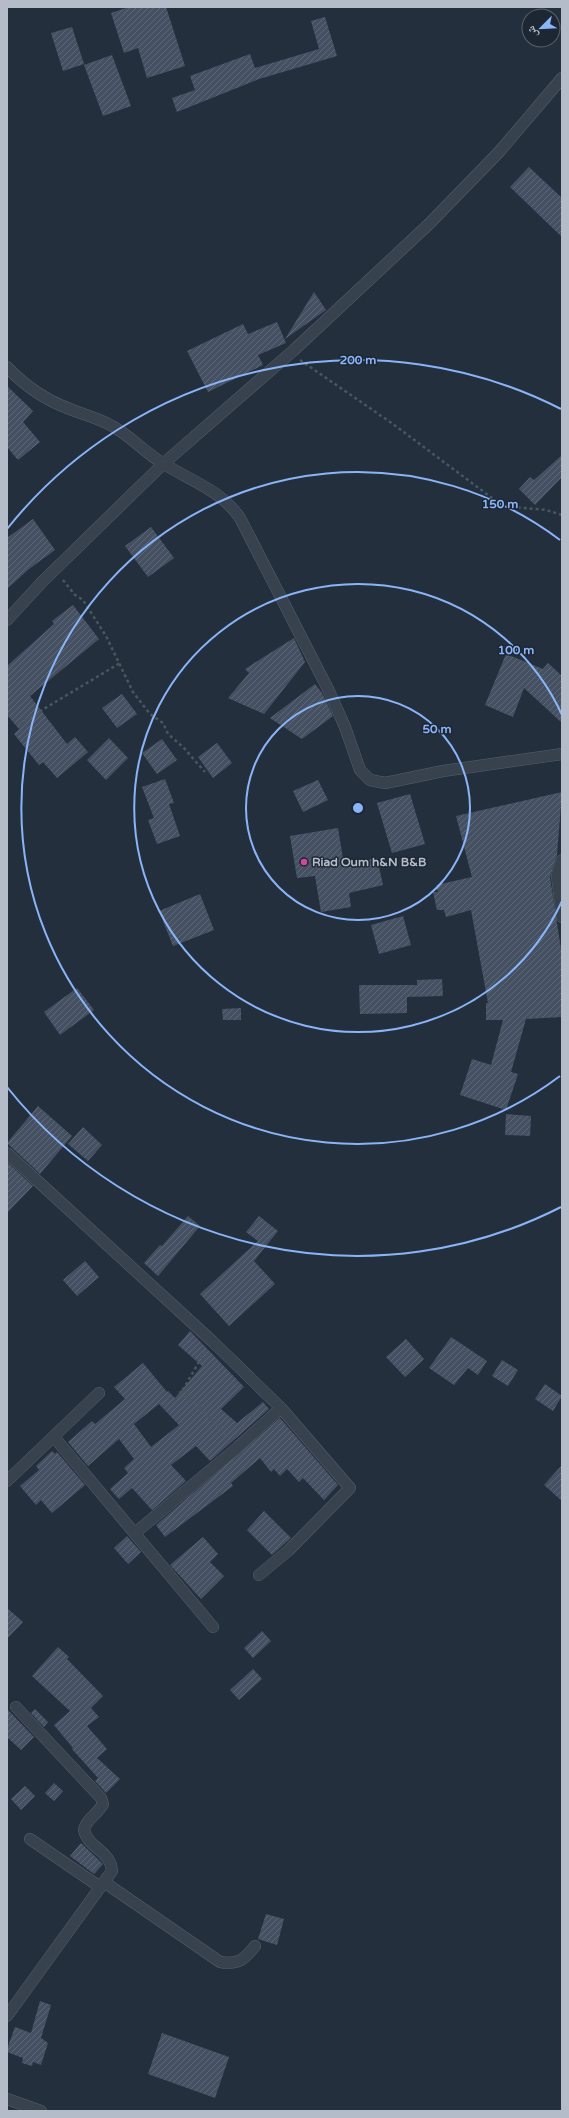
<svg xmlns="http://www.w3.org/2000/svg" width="569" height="2118" viewBox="0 0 569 2118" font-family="'Varela Round','Noto Naskh Arabic',sans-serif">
<defs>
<pattern id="building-hatch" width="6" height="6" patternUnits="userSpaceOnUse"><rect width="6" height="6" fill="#455162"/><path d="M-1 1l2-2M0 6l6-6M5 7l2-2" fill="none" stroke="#5d6877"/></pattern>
</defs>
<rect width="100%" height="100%" fill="#242f3e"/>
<g fill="url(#building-hatch)" fill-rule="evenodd">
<polygon points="129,7 166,7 185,66 147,78 138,48 124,53 111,13"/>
<polygon points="325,17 337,56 259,79 177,112 172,98 195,90 190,76 250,54 255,68 319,49 311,21"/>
<polygon points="72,27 84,64 63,71 51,33"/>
<polygon points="112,55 131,106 103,116 84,65"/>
<polygon points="529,167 562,198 562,237 510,187"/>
<polygon points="314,292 326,310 285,339"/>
<polygon points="277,322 286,343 258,355 263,365 208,392 187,351 243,324 248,334"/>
<polygon points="7,386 33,411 23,422 40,442 18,460 7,447"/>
<polygon points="562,455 562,477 535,505 519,489 530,477 534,480"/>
<polygon points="33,519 55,550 29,569 7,589 7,538"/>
<polygon points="151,527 174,558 148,577 125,546"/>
<polygon points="73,605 99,639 30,696 67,744 75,737 88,752 57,778 43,762 39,765 14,734 19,729 7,715 7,666 54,624 52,621"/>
<polygon points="294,638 305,662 264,714 228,698 249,673 245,669"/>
<polygon points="506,654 543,669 548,663 562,676 562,723 524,688 513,717 485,705"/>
<polygon points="315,684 322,693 333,716 302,739 270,718"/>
<polygon points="122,694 137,714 117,728 102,708"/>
<polygon points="109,738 128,758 106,780 87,760"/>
<polygon points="162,739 177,760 157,774 142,753"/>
<polygon points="217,743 232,763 213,778 198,757"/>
<polygon points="165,779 174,803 169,804 180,836 157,844 148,820 154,818 142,787"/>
<polygon points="318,780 328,800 303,812 293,791"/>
<polygon points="562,792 557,855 550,877 562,956 562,1017 526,1019 511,1072 518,1074 506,1110 460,1095 472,1059 491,1065 503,1020 486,1020 486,1003 488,1003 471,910 446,917 444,910 437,910 433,892 438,892 436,885 472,877 456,816"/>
<polygon points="410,794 425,844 392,853 377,803"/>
<polygon points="338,828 344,865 377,858 383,885 349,893 351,907 321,912 315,876 297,878 290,836"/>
<polygon points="200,894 214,930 173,946 159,911"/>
<polygon points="403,916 411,945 379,954 371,925"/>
<polygon points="442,979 443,996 407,997 407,1013 360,1014 359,985 417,985 417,980"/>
<polygon points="77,988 94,1010 60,1035 44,1012"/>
<polygon points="241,1008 241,1020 223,1020 222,1009"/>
<polygon points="38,1106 72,1136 40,1174 7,1143"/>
<polygon points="506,1114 531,1116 530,1136 505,1135"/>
<polygon points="83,1127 102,1145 88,1161 68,1144"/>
<polygon points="7,1162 33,1186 7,1213"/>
<polygon points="188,1216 200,1226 158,1276 144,1263 160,1245 162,1246"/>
<polygon points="259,1216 278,1231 254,1261 275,1284 229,1326 200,1294 258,1241 246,1232"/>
<polygon points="85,1261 99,1277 77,1296 63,1280"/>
<path d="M190,1331l54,56 -23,22 16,14 26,-21 6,7 -59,52 -14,-15 -25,19 15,16 -34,29 -20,-22 -13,11 -9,-10 18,-16 -4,-5 10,-9 -15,-20 -31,27 -20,-24 24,-21 3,3 30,-25 -11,-12 29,-24 24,29 1,-1 7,7 27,-32 -24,-21zM159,1404l20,21 -28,22 -17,-23z"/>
<polygon points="451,1337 487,1361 478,1375 468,1368 454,1385 429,1368"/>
<polygon points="406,1339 424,1359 405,1377 386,1357"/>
<polygon points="502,1360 518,1370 508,1386 492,1376"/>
<polygon points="545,1384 562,1396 553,1411 535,1399"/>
<polygon points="280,1418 338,1485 324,1500 303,1478 299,1482 287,1469 280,1476 274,1469 271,1472 260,1458 231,1483 233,1486 165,1537 156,1525"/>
<polygon points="52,1451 55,1454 57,1452 85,1485 52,1513 41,1500 36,1505 20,1486 39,1470 36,1466"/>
<polygon points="562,1465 562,1501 544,1485"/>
<polygon points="264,1511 291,1538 272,1555 247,1530"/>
<polygon points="127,1536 141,1552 128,1564 114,1548"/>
<polygon points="203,1537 218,1554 210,1562 224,1576 201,1599 170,1565"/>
<polygon points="7,1608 23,1622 7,1639"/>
<polygon points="262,1631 271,1641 253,1658 244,1648"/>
<polygon points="58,1647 69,1657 67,1659 103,1696 91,1708 99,1717 87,1726 107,1749 97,1758 120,1779 106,1793 95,1781 98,1778 72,1749 73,1748 54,1725 70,1711 32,1676"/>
<polygon points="253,1669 262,1679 239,1700 230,1690"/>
<polygon points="7,1709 34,1737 21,1750 7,1737"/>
<polygon points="35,1709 48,1722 44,1727 31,1713"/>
<polygon points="54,1783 63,1791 54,1801 45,1793"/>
<polygon points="25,1786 35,1796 21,1810 11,1799"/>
<polygon points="81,1843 103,1864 94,1874 70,1856"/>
<polygon points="266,1914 284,1919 277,1945 258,1939"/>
<polygon points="40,2001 51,2005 41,2038 48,2043 41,2065 33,2062 32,2066 22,2063 23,2058 7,2052 7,2049 15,2027 31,2033"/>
<polygon points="162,2033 229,2057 215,2098 148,2074"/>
</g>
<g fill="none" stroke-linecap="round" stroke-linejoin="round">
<g stroke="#565f6c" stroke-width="12">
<g id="minor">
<path d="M7,367c18,19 38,33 63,42 14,6 29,9 42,17 19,10 33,27 52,38 27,17 57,26 76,54l88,171 17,38 15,43 10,10 15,3 58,-12 119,-17"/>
<polyline points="7,620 42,582 163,464 294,350 429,224 499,152 562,78"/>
<polyline points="562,860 557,876 562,917"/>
<polyline points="7,1153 212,1341 281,1408 350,1488 289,1550 259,1575"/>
<polyline points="54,1437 213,1627"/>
<polyline points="7,1481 99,1393"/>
<polyline points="135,1533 238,1447 281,1408"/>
<polyline points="30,1839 100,1887"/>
<path d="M104,1882l116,80c18,3 24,-2 35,-16"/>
<path d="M7,2016l105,-145c-1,-20 -24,-23 -28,-41 2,-11 14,-16 19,-26l-2,-6 -85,-91"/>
<polyline points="7,2099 41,2111"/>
</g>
</g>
<g stroke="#44595c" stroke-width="2.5" stroke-dasharray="3 3" stroke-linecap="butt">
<polyline points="300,360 393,424 492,498 514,507 546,510 562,515"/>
<polyline points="63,580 75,595 83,600 106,636 133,692 150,714 163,723 168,734 183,747 205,772"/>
<polyline points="19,724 120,663"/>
<polyline points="205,1351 184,1388 180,1392 200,1408 229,1438"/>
</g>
<use href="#minor" stroke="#38414e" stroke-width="11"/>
</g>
<g fill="none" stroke="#8ab4f8" stroke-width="2">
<circle cx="358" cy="808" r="112"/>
<path d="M562 901A224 224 0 1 1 562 715"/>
<path d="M560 1076A336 336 0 1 1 560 540"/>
<path d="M561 1207A448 448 0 0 1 7 1087M7 529A448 448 0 0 1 561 409"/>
</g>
<circle fill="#d1479c" stroke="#1d2633" stroke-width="1.5" cx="304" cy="862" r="4"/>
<g text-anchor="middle" stroke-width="3" stroke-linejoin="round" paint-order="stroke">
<g font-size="12" font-weight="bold" fill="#b4bcc9" stroke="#1d2633" text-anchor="start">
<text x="312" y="866">Riad Oum h&amp;N B&amp;B</text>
</g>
</g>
<circle cx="358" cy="808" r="6" fill="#8ab4f8" stroke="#1d2633" stroke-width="2"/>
<g font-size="12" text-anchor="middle" font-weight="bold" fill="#8ab4f8" stroke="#1d2633" stroke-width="3" stroke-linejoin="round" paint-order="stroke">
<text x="358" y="364">200 m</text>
<text x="500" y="508">150 m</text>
<text x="516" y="654">100 m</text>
<text x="437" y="733">50 m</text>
</g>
<rect width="569" height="2118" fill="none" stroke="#b4bcc9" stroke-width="16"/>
<g transform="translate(541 28) rotate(246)"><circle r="19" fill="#1d2633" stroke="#59626f"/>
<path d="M0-3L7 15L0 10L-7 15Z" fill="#8ab4f8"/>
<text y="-6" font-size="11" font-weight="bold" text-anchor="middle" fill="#b4bcc9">ش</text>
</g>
</svg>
